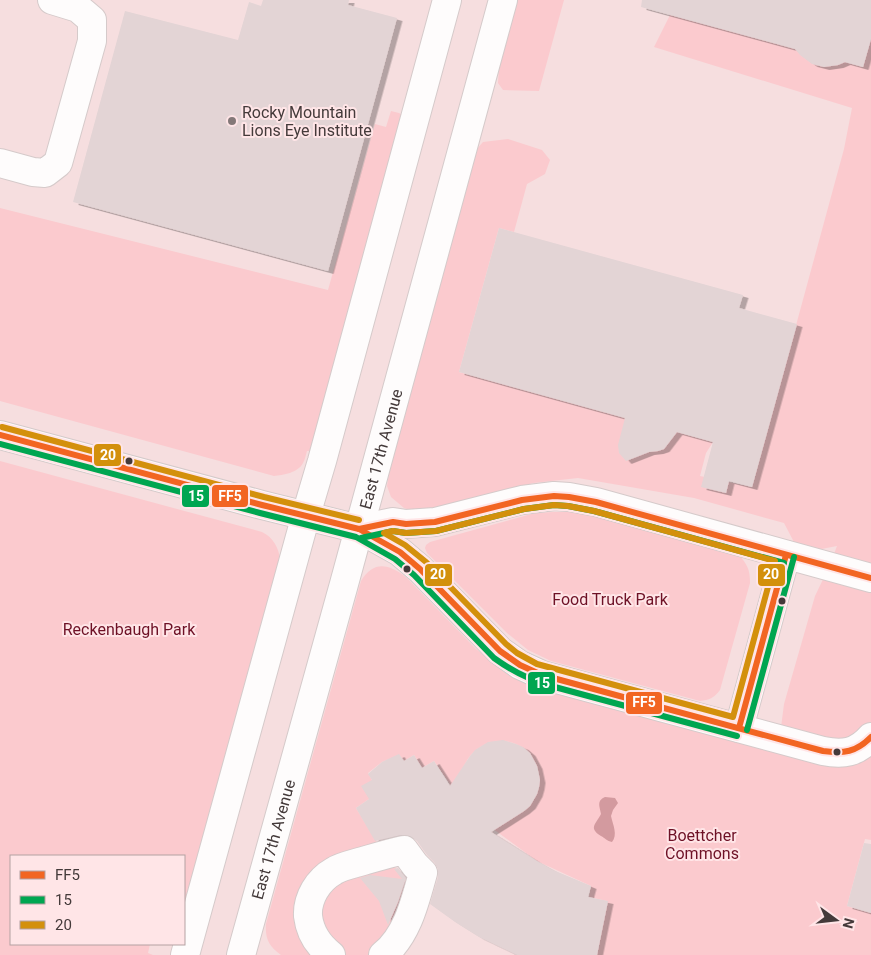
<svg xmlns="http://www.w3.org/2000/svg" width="871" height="955" viewBox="0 0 871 955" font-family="Roboto,sans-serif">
<defs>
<filter id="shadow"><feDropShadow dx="5.5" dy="3" stdDeviation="0" flood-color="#0004"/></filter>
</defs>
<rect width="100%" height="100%" fill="#f9ebec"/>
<path fill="#f6dedf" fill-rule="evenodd" d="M0,0h871v955h-871zM11,856h173v88h-173z"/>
<g fill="#fbcace">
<polygon points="517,0 564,0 539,91 503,90 498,83 499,66"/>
<path d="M670,15l193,52 8,-28v801l-6,-1 -18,67 24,7v42h-274l10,-54 -18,-4 2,-11 -54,-25 -59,-43c11,-2 23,-4 34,-5 3,-1 9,0 11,-2 7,-3 11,-12 14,-18 3,-8 3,-17 0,-26 -12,-34 -58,-35 -73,-1 -3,8 -2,24 -3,34l-27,-39 -12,7 -8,-13 -10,6 -5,-6 -17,7 -14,11 4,7 -3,19 -13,9 28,46 33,40 -35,61h-101c-12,-9 -16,-16 -15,-31l95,-343c13,-21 28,-17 46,-3l69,71 36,28 266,74 6,-47 31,-108 14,-29 8,-21 -21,4 -21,-6 -11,-21 -90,-25 -116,-20 -45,5 -78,20 -35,7h-10l-6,-2 -13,-11 -4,-11 2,-13 67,-255 19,-67 8,-9 25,-3 34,11 8,10 -5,14 -18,10 -13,48 -15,-4 -40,144 254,70 -7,11 -6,23 52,11 92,-338 8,-41 -198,-61z"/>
<path d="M391,111l8,2 3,2 -91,334 -1,2h-3c-1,3 -2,9 -4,12 -5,10 -20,12 -29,13l-274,-75v-193l328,82 47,-166 11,3z"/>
<path d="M0,461l262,71c11,5 17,16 18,28l-96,349v-53h-173v88h139l-2,9 5,2h-153z"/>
<path d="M554,512h27l157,42c9,10 12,15 12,29l-30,107c-6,8 -11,10 -20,11l-149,-40 -23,-11 -21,-17 -80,-80 -2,-5 1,-3 4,-3 105,-29z"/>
</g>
<path fill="#d39a9f" d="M605,797l10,1 3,5 -5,7 -2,6c2,9 7,19 1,26 -5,-1 -7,-4 -11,-6 -13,-8 -5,-12 0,-22 -1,-7 -5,-13 4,-17z"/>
<g fill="#e3d4d5" filter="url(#shadow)">
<polygon points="263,0 349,0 348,5 397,18 328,271 73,202 125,11 238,40 249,2 261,6"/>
<polygon points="642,0 871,0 871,39 863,67 845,62 838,65 824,67 812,64 800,55 795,49 641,7"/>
<polygon points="499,228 743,295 739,308 797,324 752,487 729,481 726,493 701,487 713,442 677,432 664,449 658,451 649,452 626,461 619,453 618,445 625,418 459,372"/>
<polygon points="503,740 516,744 523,747 530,753 537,766 540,780 539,787 537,794 530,806 524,811 491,832 537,861 553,870 591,886 588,897 608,901 597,955 517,955 479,937 455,922 430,904 438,877 438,869 434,862 427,855 417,841 410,836 401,835 375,841 356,808 369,799 361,786 372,780 368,774 382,762 388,759 399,754 404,761 414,755 422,768 434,761 450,786 470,756 475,750 488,742"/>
<polygon points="864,843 871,844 871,913 847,906"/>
<polygon points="398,868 406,878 398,902 388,925 379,901 360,878 370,875 402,879 394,869"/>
</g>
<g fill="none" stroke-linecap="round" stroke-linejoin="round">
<g stroke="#d5caca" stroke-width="30">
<g id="minor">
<polyline points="0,163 33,172 45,173 58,163 92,41 92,20 78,8 52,0"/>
<path d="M0,435l262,70 97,24 41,23 20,17 80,82 20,14 22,10 281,76c20,4 34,2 48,-14"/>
<polyline points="359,529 393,522 406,524 435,522 522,500 554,496 569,497 596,502 871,578"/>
<polyline points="739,728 786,555"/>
<polyline points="185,955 306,515 322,461 447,0"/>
<path id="s1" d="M241,955l103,-371 159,-584"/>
<path d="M331,955c-13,-10 -21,-22 -23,-39 -1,-18 10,-36 26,-45 8,-5 19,-7 29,-10 14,-4 27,-8 41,-11l11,15 8,8c-8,29 -16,63 -40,82"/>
</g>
</g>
<use href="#minor" stroke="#fefcfc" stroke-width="28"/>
<g stroke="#ffe5e7" stroke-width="10">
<g id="bus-1">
<path d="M0,435l262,70 97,24 41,23 20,17 80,82 20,14 22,10 281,76c21,3 33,1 48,-14"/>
<polyline points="359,529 393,522 406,524 435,522 522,500 554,496 569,497 596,502 871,578"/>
<polyline points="739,728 786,555"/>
</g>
</g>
<g stroke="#ffe5e7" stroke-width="10">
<g id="bus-2">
<path d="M0,444l260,69 96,24 39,22 19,16 80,83c18,13 35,22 57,28l186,50"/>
<polyline points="361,538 393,531 406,533 436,531 524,509 554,505 568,506 594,511 784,563"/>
<polyline points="747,730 794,557"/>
</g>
</g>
<g stroke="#ffe5e7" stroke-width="10">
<g id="bus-3">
<polyline points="2,427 264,497 359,520"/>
<polygon points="554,505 568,506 594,511 775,561 733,717 537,664 517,653 506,644 426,562 405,545 384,533 393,531 406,533 436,531 524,509"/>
</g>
</g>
<use href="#bus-1" stroke="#f26522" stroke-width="6"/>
<use href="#bus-2" stroke="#00a651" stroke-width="6"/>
<use href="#bus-3" stroke="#d3900c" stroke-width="6"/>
</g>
<circle fill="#837878" stroke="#ffe5e7" stroke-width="2" cx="232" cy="121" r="5"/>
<g fill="#443a3a" stroke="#ffe5e7" stroke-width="2">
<circle cx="129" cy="461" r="4.5"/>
<circle cx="407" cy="569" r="4.5"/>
<circle cx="782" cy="601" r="4.5"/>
<circle cx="837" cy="752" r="4.5"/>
</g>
<g text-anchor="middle" stroke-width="4" stroke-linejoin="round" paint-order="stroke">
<g font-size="16" fill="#443a3a" stroke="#ffe5e7" text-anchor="start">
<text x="242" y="118">Rocky Mountain<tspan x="242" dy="18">Lions Eye Institute</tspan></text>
</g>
<g font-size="16" fill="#443a3a" stroke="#ffe5e7">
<text dy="6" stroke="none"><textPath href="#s1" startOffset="525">East 17th Avenue</textPath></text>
<text dy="6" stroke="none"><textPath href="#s1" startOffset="120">East 17th Avenue</textPath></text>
</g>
<g font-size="16" fill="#6e1126" stroke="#ffe5e7">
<text x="610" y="605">Food Truck Park</text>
<text x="129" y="635">Reckenbaugh Park</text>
<text x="702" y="841">Boettcher<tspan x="702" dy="18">Commons</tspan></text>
</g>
</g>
<g stroke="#ffe5e7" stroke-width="2">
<rect x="93" y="443" width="29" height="24" rx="5" fill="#d3900c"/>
<rect x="181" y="484" width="29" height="24" rx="5" fill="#00a651"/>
<rect x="211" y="484" width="38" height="24" rx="5" fill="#f26522"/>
<rect x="757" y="563" width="29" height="24" rx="5" fill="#d3900c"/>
<rect x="424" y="563" width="29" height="24" rx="5" fill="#d3900c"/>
<rect x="527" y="671" width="29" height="24" rx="5" fill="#00a651"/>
<rect x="625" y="691" width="38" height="24" rx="5" fill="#f26522"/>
</g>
<g font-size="14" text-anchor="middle" font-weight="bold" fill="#fff">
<text x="108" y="460">20</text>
<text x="196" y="501">15</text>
<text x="230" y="501">FF5</text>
<text x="771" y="579">20</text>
<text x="438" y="579">20</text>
<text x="542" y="688">15</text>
<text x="644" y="707">FF5</text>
</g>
<rect x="10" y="855" width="175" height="90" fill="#ffe5e7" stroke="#b4a1a2"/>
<rect x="20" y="871" width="25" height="8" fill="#f26522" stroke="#b4a1a2"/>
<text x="55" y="880" font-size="15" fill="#443a3a">FF5</text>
<rect x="20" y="896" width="25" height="8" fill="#00a651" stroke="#b4a1a2"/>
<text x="55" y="905" font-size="15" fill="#443a3a">15</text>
<rect x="20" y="921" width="25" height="8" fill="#d3900c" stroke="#b4a1a2"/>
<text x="55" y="930" font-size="15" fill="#443a3a">20</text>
<g transform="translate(836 920) rotate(105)" stroke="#ffe5e7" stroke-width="4" paint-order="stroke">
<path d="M0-4L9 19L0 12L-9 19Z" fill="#443a3a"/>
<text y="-8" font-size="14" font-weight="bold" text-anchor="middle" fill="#443a3a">N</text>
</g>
</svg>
